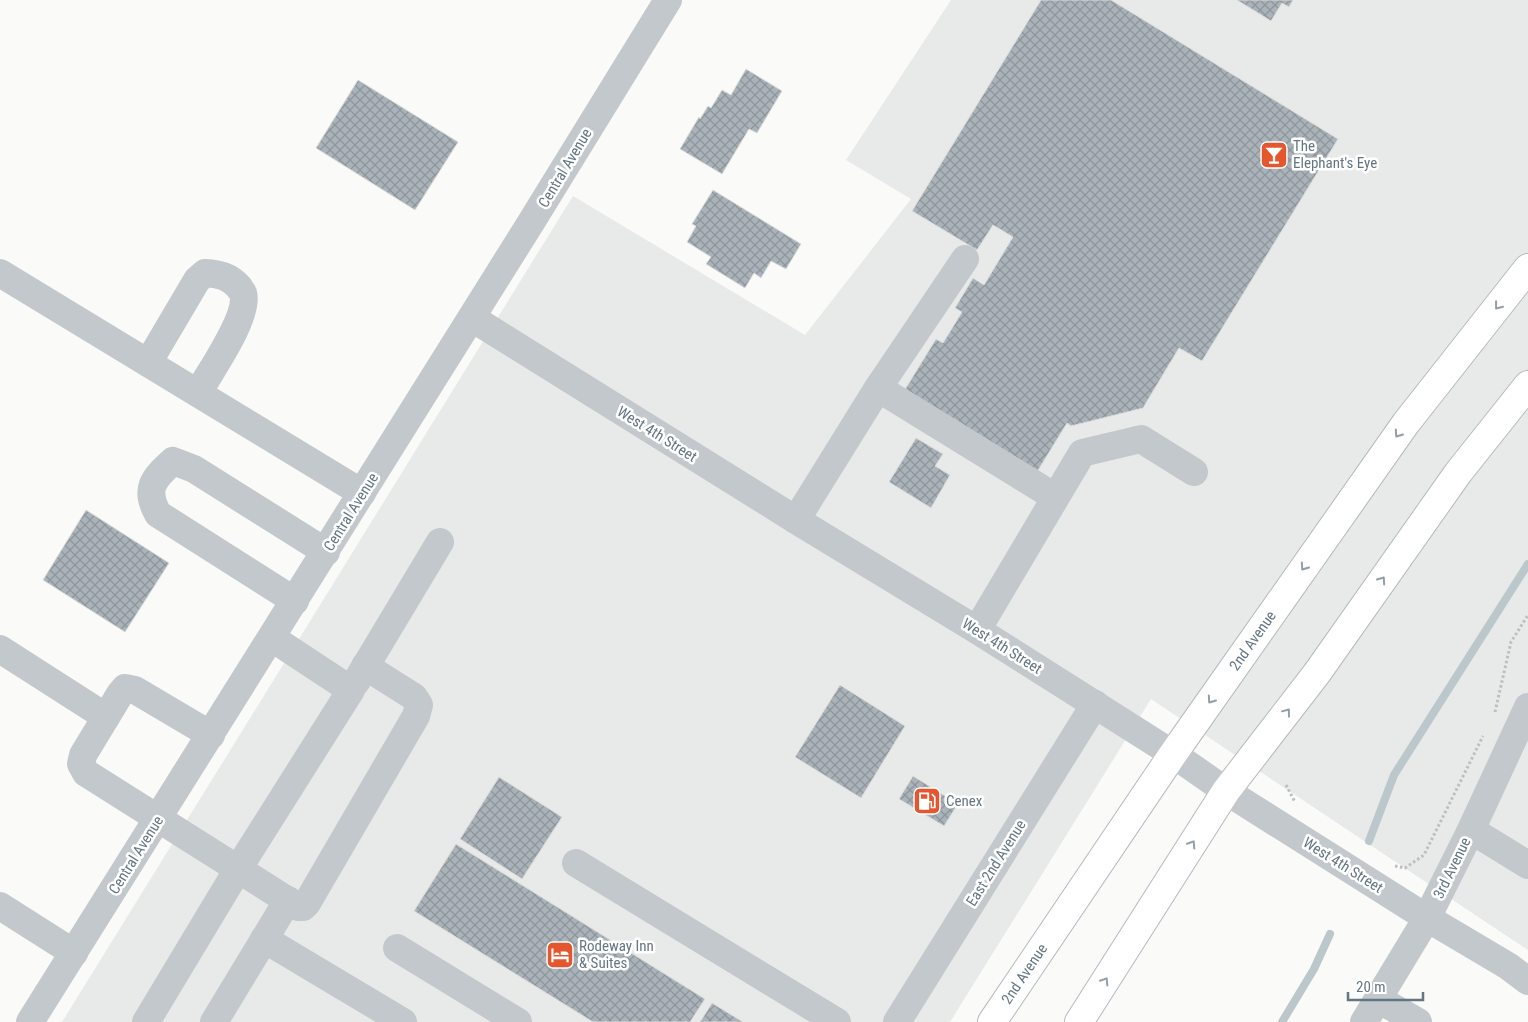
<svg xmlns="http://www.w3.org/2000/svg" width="1528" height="1022" viewBox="0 0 1528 1022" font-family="'Roboto Condensed',sans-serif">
<defs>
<pattern id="building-cross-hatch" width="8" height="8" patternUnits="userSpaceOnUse" patternTransform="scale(1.25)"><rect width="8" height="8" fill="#aab3b9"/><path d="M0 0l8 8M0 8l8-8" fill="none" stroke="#8e969c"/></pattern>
</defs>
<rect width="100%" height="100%" fill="#fafaf8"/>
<polygon fill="#e8e9e9" points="951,0 1528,0 1528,950 1151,699 950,1022 62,1022 573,196 805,335 911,199 846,160"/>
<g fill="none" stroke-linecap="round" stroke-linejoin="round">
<g stroke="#bbc7cb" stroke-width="8">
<polyline points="1369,841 1394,775 1528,564"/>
<polyline points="1282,1022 1314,969 1330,934"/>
</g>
</g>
<g fill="url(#building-cross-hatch)" stroke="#dcdcda">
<polygon points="1041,0 1111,0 1338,139 1202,361 1179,348 1143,408 1071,426 1067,423 1037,472 904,391 936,339 943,343 962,312 955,308 973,278 984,285 1013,237 993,225 977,250 912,211"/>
<polygon points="1237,0 1293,0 1289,7 1282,3 1271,21"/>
<polygon points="746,69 782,91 757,133 749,129 722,174 680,149 699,117 700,119 708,106 711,108 722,90 731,95"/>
<polygon points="358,80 458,142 415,210 316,148"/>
<polygon points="713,190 801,244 786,269 771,261 761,278 754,273 745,288 706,264 711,257 687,242 696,226 692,224"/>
<polygon points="916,438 943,454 935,466 950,475 931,508 889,482"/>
<polygon points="86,510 169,563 125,632 43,580"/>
<polygon points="840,685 905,726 861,798 795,757"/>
<polygon points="913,776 958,804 944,826 899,799"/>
<polygon points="499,777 562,817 522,879 460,839"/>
<polygon points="456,844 705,999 690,1022 593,1022 414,911"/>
<polygon points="712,1003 743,1022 700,1022"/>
</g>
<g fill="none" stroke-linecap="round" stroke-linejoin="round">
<g stroke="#b5babe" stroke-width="30">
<g id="major">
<path id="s1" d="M992,1022l181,-268 233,-331 122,-155"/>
<polyline points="1079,1022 1226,791 1317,673 1458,473 1528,385"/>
</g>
</g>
<g stroke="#bbbfc2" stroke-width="3" stroke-dasharray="2.5 2.5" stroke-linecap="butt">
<polyline points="1495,712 1511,642 1528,615"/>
<polyline points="1286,785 1295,802"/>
<polyline points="1395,866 1405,868 1424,855 1483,736"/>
</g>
<g stroke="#c3c8cc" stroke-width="28">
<polyline points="0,273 362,493"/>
<polyline points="472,318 796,520 977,630 1173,754 1226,791 1427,918 1508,966 1528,981"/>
<path d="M148,363l49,-83 8,-7c14,1 24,3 34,14 0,2 4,5 4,6 7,23 -34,80 -45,100"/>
<polyline points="878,388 1055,497"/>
<polyline points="796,520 878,388 965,259"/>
<path d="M295,601l-137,-87c-14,-25 -5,-35 15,-53l21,8 132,83"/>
<polyline points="977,630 1082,453 1141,439 1194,472"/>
<polyline points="0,649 106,717"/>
<polyline points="356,682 440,542"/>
<polyline points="211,735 135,690 125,688 120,694 83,755 81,764 86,773 238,869 351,690 272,638"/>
<polyline points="1471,830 1528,865"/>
<polyline points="576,863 837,1022"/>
<polyline points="0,906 74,953"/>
<polyline points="264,939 403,1022"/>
<polyline points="397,948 518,1022"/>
<polyline points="1378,999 1418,1022"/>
<polyline points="30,1022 530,224 668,0"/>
<polyline points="146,1022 238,869 298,907 303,907 307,903 416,716 419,705 414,697 365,666"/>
<polyline points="214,1022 288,900"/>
<polyline points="897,1022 1095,704"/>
<polyline points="1364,1022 1427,918 1471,830 1528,707"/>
</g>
<use href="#major" stroke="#fff" stroke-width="28"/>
</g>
<defs><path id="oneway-chevron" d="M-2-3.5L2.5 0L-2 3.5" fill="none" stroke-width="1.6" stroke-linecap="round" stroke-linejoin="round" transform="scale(1.25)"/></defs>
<g stroke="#939fa8">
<use href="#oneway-chevron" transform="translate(1498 306) rotate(128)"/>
<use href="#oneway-chevron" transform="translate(1398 434) rotate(125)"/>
<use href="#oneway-chevron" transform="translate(1304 567) rotate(125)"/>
<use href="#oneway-chevron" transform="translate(1382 580) rotate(-55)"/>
<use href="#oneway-chevron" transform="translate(1211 700) rotate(125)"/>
<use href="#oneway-chevron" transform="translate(1287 712) rotate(-53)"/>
<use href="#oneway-chevron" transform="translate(1192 844) rotate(-57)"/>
<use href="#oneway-chevron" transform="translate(1105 981) rotate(-57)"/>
</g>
<defs>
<g id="bar-square" transform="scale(1.4375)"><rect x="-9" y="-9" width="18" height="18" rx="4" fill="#e4572e" stroke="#fff"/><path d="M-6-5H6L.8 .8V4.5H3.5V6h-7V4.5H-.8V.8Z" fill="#fff"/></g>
<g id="fuel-square" transform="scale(1.4375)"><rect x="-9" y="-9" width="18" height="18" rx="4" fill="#e4572e" stroke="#fff"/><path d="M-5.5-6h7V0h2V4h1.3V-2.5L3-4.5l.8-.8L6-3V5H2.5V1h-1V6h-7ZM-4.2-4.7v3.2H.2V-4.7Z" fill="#fff"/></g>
<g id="hotel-square" transform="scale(1.4375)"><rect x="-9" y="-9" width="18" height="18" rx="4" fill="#e4572e" stroke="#fff"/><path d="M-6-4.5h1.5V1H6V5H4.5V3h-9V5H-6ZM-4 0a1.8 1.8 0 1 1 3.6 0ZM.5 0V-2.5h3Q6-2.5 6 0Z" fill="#fff"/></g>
</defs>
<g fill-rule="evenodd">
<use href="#bar-square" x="1274" y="155"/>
<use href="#fuel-square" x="927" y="801"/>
<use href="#hotel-square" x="560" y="955"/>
</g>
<g text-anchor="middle" stroke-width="5" stroke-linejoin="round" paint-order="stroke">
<g font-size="15" fill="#657683" stroke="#fff" text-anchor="start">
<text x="1293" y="151">The<tspan x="1293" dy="17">Elephant's Eye</tspan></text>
<text x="946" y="806">Cenex</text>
<text x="579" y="951">Rodeway Inn<tspan x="579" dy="17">&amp; Suites</tspan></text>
</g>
<g font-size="15" fill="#657683" stroke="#fff">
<text transform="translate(565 168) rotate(-59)" y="5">Central Avenue</text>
<text transform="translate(657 434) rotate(32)" y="5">West 4th Street</text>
<text transform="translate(351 512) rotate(-58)" y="5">Central Avenue</text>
<text dy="5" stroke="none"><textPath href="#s1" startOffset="462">2nd Avenue</textPath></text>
<text transform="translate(1002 646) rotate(32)" y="5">West 4th Street</text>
<text transform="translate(136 855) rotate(-58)" y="5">Central Avenue</text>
<text transform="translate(996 863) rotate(-58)" y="5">East 2nd Avenue</text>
<text transform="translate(1343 865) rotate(32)" y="5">West 4th Street</text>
<text transform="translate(1452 868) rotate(-64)" y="5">3rd Avenue</text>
<text dy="5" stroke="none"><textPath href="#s1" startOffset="58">2nd Avenue</textPath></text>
</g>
</g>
<path d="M1348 992v8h75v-8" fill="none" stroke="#657683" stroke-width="2.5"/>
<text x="1356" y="992" font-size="15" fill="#657683" stroke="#ffffff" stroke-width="4" paint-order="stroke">20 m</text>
</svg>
